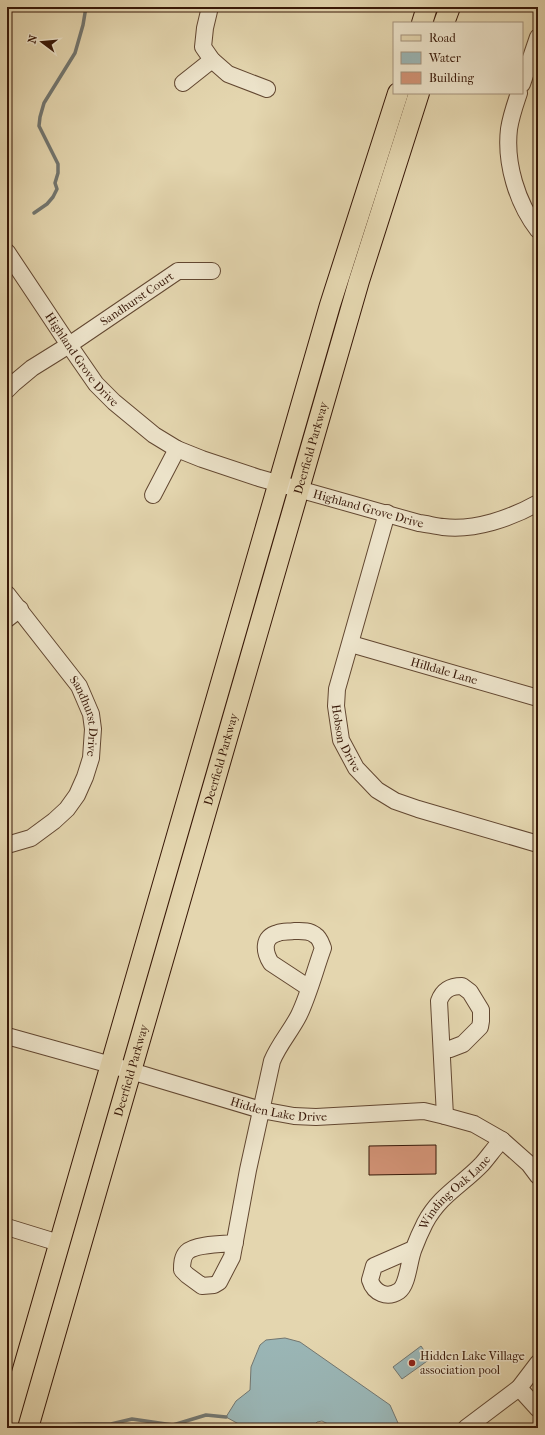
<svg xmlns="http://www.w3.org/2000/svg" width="545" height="1435" viewBox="0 0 545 1435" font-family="'IM FELL French Canon',serif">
<rect width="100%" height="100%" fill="#e4d6af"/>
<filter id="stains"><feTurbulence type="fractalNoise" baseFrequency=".005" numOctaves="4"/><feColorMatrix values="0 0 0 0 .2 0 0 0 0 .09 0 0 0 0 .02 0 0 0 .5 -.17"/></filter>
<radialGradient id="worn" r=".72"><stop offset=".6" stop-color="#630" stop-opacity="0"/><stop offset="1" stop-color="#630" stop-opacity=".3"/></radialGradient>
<g fill="#9ab6b6" stroke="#727670">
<polygon points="285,1338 300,1342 390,1405 398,1423 398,1428 336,1428 322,1421 317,1422 312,1428 246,1428 226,1417 236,1401 250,1390 251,1367 260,1345 266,1340"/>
<polygon points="421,1346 430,1359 402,1379 393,1367"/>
</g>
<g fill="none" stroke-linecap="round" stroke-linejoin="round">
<g stroke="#727670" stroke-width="3.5">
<polyline points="34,213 47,204 53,197 57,189 55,183 58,173 58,164 39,126 40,117 44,103 75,53 83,25 86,7"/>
<polyline points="59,1425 84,1424 111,1424 132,1419 173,1425 206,1415 226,1417"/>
</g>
</g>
<polygon fill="#d19275" stroke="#371707" points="436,1145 436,1174 369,1175 369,1146"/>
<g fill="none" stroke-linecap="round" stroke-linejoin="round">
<g stroke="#624731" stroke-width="18">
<g id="minor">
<polyline points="210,7 205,28 203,47 212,60 228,74 267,89"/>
<polyline points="183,83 212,60"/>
<polyline points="522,84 538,37"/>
<path d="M519,93c-4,12 -8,23 -10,36 -4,34 8,74 29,101"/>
<path id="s1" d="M7,252l62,93 27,39 18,18 40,33 23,14 25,10 57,19 160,45c8,1 16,3 24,4 32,4 68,-9 95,-24"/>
<path id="s2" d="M7,390l7,-7 18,-15 37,-23 109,-74h34"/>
<polyline points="153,495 177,449"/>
<path id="s3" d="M387,513l-50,176 -1,17 5,34 15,28 21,22 18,11 23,8 120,35"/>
<path id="s4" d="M7,594l72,92 12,28 2,15 -2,29 -6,19 -8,18 -10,14 -13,12 -23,17 -24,7"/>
<polyline points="7,619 20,609"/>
<path id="s5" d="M351,644l187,54"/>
<path id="s6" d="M7,1036l104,29 150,45 33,6 22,1 108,-6 21,5 29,8 28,16 27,24 9,12"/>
<path d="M442,1049h8l13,-5 17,-17 1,-6v-11l-11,-18 -8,-6c-12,0 -19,4 -23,15l6,115"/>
<polyline points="7,1227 59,1243"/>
<path d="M235,1243c-12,1 -40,1 -48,9 -5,5 -5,12 -5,18l5,5 15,11 12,-1 5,-3 13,-25 16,-87 24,-109c7,-17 19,-30 27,-46 10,-21 16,-45 24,-67 -2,-5 -3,-10 -8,-13 -6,-5 -14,-4 -21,-4 -5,1 -11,0 -16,2 -16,4 -14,19 -7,30l38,25"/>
<path id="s7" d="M413,1249l-39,17 -4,14c4,13 17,19 29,11 9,-6 10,-32 15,-43 3,-8 7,-17 11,-25 15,-28 37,-38 57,-59 7,-8 13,-17 20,-24"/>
<polyline points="519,1388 538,1409"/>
<polyline points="466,1428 519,1388 538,1363"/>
</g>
</g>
<g stroke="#371707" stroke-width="22">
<g id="major">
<polyline points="422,23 427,7"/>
<polyline points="444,23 450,7"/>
<polyline points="7,1425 330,305 398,93"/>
<path id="s8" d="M28,1428l331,-1147 60,-188"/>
</g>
</g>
<use href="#minor" stroke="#ede4cb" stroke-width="16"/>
<use href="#major" stroke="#e4d6af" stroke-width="20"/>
</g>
<circle fill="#8f2418" stroke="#ede4cb" stroke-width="1.5" cx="412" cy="1363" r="4"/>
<g text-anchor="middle" stroke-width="3" stroke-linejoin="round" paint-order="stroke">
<g font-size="12" fill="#371707" stroke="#ede4cb">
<text dy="4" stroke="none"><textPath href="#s2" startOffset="159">Sandhurst Court</textPath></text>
<text dy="4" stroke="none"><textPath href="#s1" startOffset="131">Highland Grove Drive</textPath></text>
<text dy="4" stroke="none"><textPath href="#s8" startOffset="1020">Deerfield Parkway</textPath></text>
<text dy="4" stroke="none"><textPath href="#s1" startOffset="464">Highland Grove Drive</textPath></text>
<text dy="4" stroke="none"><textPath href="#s5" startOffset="97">Hilldale Lane</textPath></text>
<text dy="4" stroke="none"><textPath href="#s4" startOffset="148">Sandhurst Drive</textPath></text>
<text dy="4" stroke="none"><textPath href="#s3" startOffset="234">Hobson Drive</textPath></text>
<text dy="4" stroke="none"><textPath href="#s8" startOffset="696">Deerfield Parkway</textPath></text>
<text dy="4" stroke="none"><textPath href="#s8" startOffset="372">Deerfield Parkway</textPath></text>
<text dy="4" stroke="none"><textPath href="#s6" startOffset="282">Hidden Lake Drive</textPath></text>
<text dy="4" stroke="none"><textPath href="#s7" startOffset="210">Winding Oak Lane</textPath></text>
</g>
<g font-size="12" fill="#371707" stroke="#ede4cb" text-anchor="start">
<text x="420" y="1360">Hidden Lake Village<tspan x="420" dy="14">association pool</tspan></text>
</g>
</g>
<rect width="545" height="1435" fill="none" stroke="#e4d6af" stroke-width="24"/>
<rect x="8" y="8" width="529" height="1419" fill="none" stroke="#371707" stroke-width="2"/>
<rect x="12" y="12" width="521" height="1411" fill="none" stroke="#371707"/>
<rect x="393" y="22" width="130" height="72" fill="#ede4cb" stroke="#a4927d"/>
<rect x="401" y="35" width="20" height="6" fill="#e4d6af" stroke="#a4927d"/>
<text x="429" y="42" font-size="12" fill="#371707">Road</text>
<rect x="401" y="52" width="20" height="12" fill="#9ab6b6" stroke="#a4927d"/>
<text x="429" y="62" font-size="12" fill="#371707">Water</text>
<rect x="401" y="72" width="20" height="12" fill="#d19275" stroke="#a4927d"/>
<text x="429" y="82" font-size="12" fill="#371707">Building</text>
<g transform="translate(42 42) rotate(286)" stroke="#ede4cb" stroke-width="3" paint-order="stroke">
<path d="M0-3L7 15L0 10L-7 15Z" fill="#371707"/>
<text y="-6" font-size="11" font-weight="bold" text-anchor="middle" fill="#371707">N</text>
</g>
<rect width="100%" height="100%" filter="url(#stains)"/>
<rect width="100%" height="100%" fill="url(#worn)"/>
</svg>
